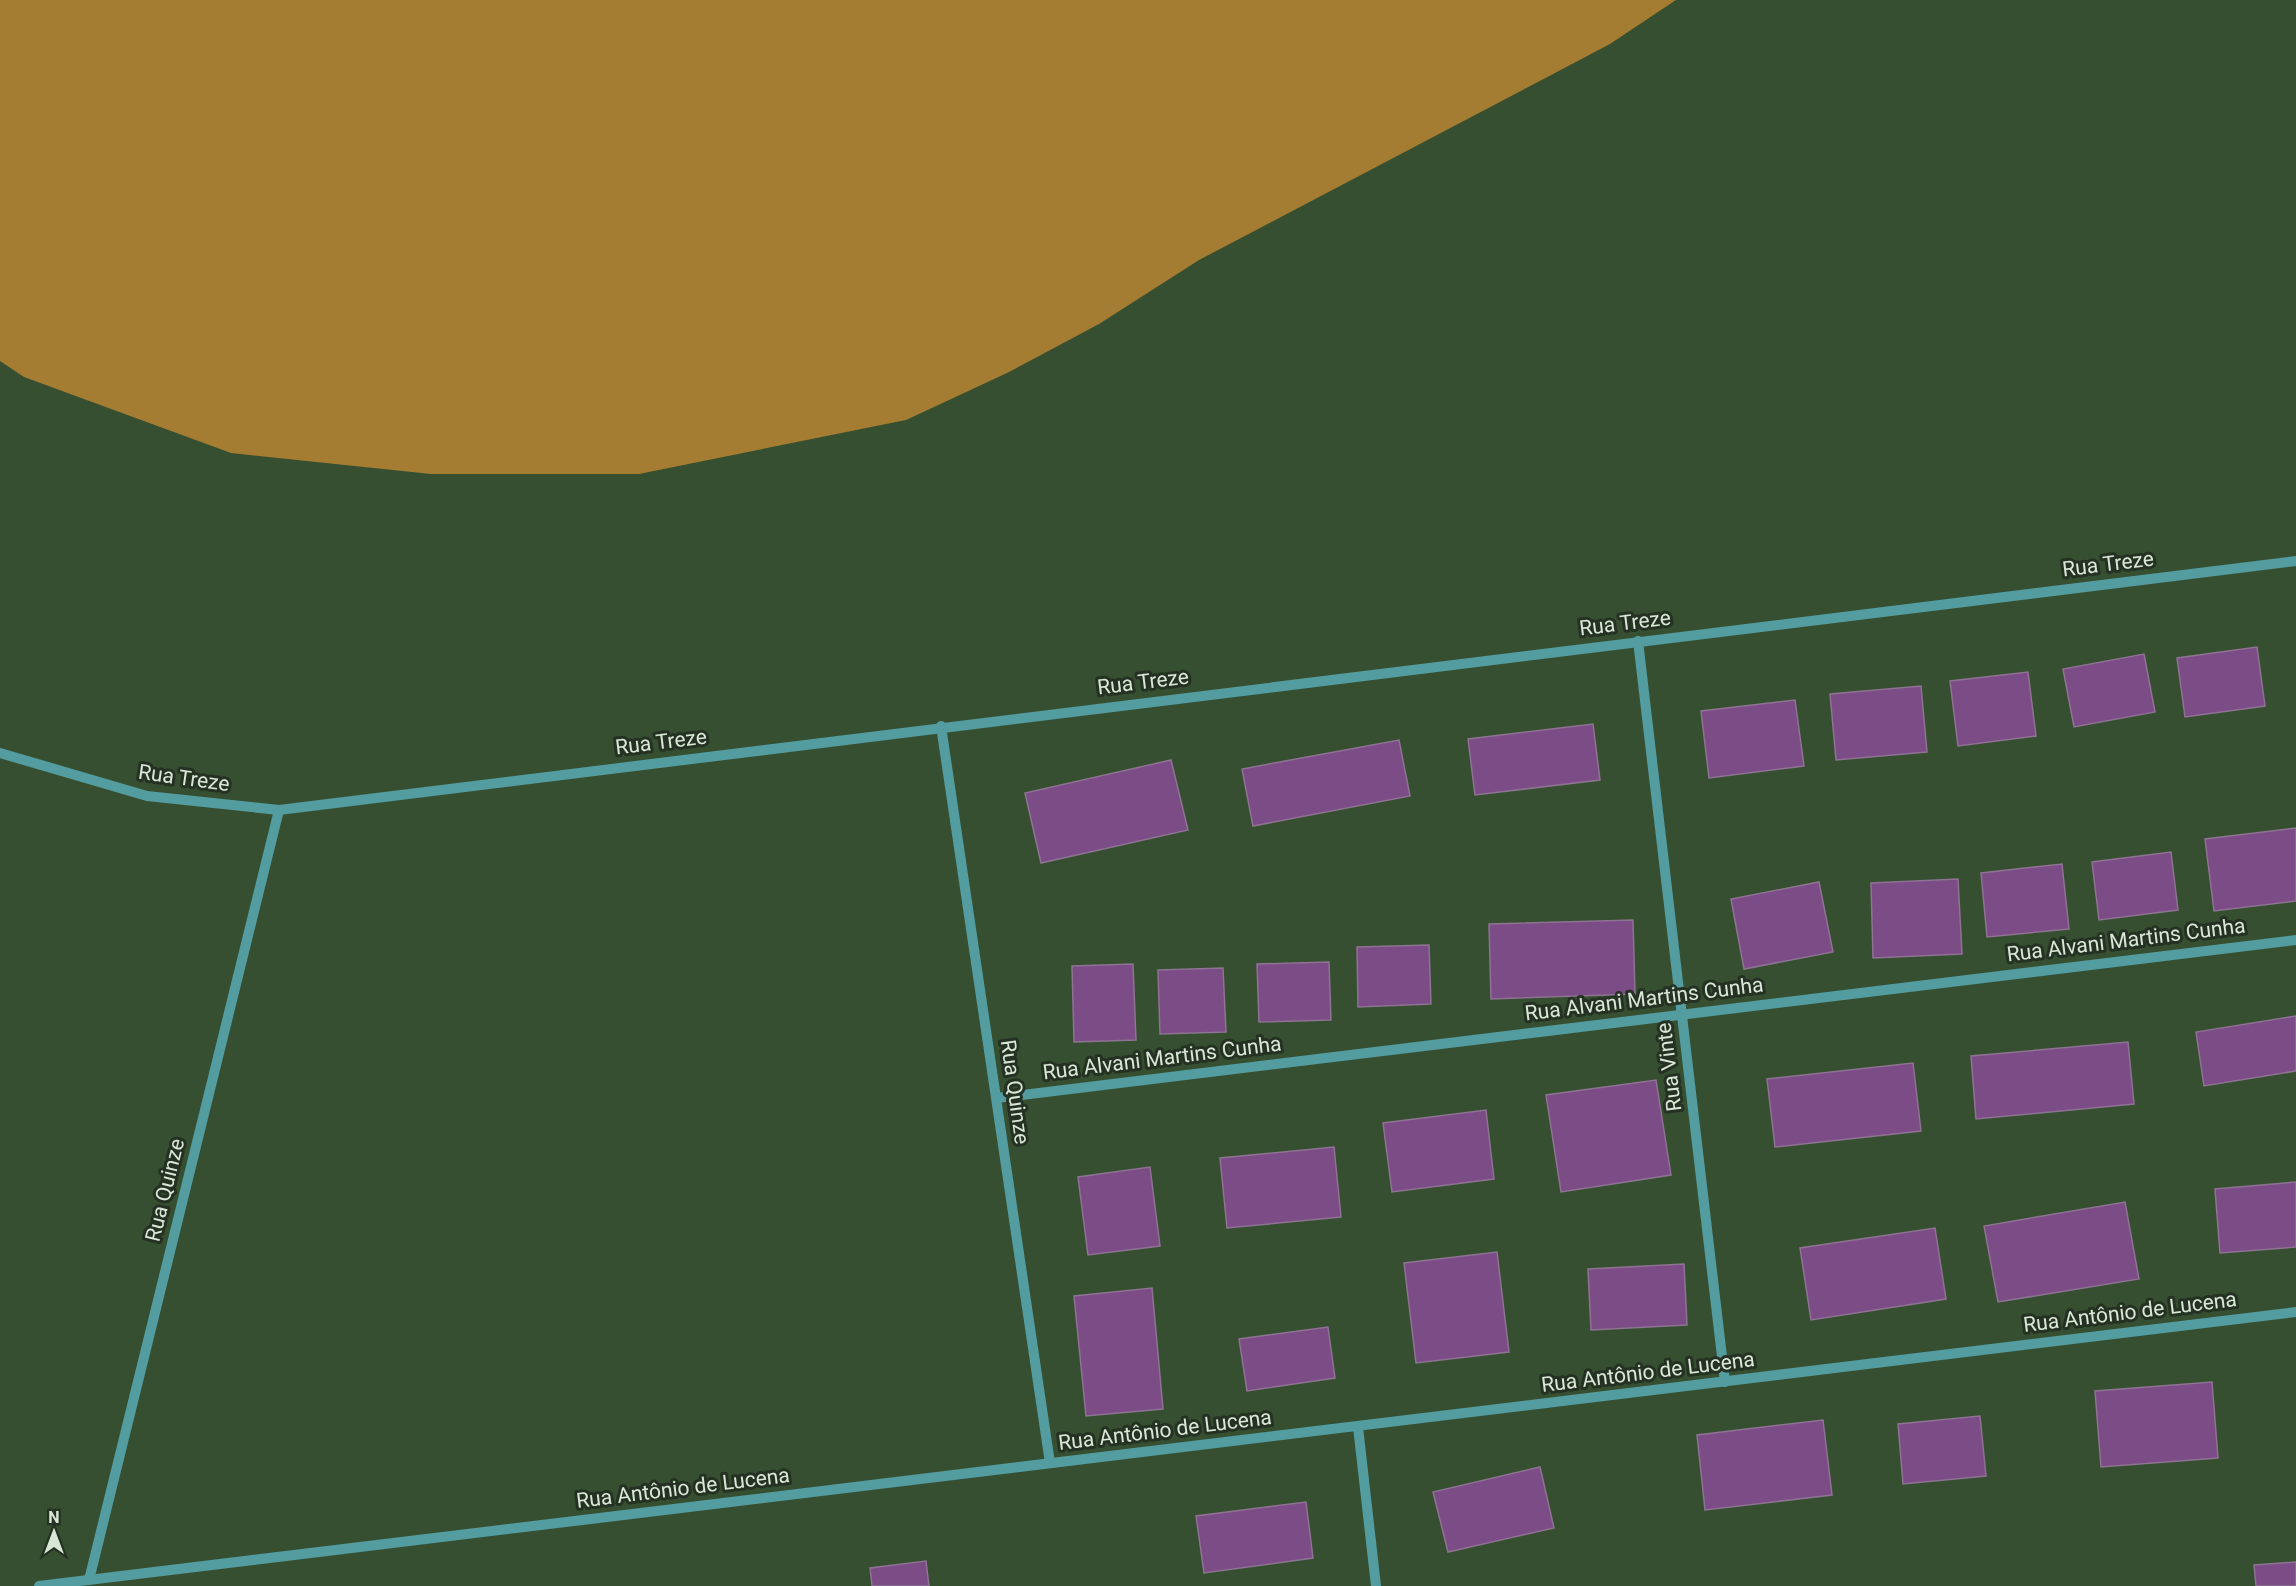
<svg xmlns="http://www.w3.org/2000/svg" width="2296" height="1586" viewBox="0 0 2296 1586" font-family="Roboto,sans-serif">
<rect width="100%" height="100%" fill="#364f31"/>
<polygon fill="#a47c32" points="0,0 1676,0 1610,44 1199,260 1099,324 1007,373 906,420 639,474 431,474 231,453 24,377 0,361"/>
<g fill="#7b4c85" stroke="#8e7393" stroke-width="1.5">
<polygon points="2257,647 2265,706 2185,717 2177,658"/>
<polygon points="2144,654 2155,712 2074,727 2063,669"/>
<polygon points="2028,672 2036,736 1958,746 1950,681"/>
<polygon points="1921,686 1927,752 1836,760 1830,694"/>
<polygon points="1795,700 1804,766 1709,778 1701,711"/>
<polygon points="1593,724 1600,780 1475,795 1468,739"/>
<polygon points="1399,740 1410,796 1253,826 1242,769"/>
<polygon points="1171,760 1188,830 1041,863 1025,793"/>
<polygon points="2296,828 2296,901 2214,911 2205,839"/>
<polygon points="2171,852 2178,910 2099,920 2092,862"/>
<polygon points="2062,864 2069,929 1987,937 1981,873"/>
<polygon points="1958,879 1962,954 1873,958 1871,883"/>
<polygon points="1819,882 1833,952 1744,969 1731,899"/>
<polygon points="1633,920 1635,994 1491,999 1489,924"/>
<polygon points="1429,945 1431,1004 1358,1007 1357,947"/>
<polygon points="1329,962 1331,1020 1259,1022 1257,964"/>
<polygon points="1133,964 1136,1040 1074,1042 1072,966"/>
<polygon points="1223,968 1226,1032 1160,1034 1158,970"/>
<polygon points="2296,1016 2296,1071 2204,1086 2196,1032"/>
<polygon points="2128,1042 2134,1104 1976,1119 1971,1056"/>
<polygon points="1913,1063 1921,1131 1775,1147 1767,1079"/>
<polygon points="1656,1080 1671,1175 1561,1192 1546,1095"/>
<polygon points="1486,1110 1494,1179 1392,1192 1383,1123"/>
<polygon points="1334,1147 1341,1217 1227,1228 1220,1158"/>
<polygon points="1150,1167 1160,1246 1088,1255 1078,1177"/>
<polygon points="2296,1182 2296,1247 2220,1253 2215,1189"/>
<polygon points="2125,1202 2139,1279 1998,1302 1984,1226"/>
<polygon points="1935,1228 1946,1299 1811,1320 1800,1248"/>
<polygon points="1497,1252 1509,1352 1416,1363 1404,1263"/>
<polygon points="1684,1264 1687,1325 1591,1330 1588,1269"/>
<polygon points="1152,1288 1163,1409 1086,1416 1074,1296"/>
<polygon points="1328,1327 1335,1378 1247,1391 1239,1339"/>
<polygon points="2212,1382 2218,1458 2101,1467 2095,1391"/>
<polygon points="1980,1416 1986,1476 1903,1484 1898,1424"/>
<polygon points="1823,1420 1832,1495 1705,1510 1697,1435"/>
<polygon points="1540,1467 1554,1528 1448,1552 1433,1492"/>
<polygon points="1306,1502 1313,1558 1204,1573 1196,1516"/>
<polygon points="926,1561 929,1586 872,1586 870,1568"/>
<polygon points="2296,1562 2296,1586 2256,1586 2254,1565"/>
</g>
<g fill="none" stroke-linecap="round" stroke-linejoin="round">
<g stroke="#539ca0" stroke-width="10">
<polyline points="1638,641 1725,1382"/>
<polyline points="941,726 1050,1463"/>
<polyline points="0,753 147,796 279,810 2296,561"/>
<polyline points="997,1098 2296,940"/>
<polyline points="1358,1427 1376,1586"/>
<polyline points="89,1580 279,810"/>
<polyline points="39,1586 2296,1312"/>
</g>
</g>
<g text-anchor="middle" stroke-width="6" stroke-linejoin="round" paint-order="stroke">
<g font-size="21" fill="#d9e8d6" stroke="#253123">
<text transform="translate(2108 564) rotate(-7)" y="7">Rua Treze</text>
<text transform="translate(1625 623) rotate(-7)" y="7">Rua Treze</text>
<text transform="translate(1143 682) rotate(-7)" y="7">Rua Treze</text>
<text transform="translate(661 742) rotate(-7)" y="7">Rua Treze</text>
<text transform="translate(184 778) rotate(8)" y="7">Rua Treze</text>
<text transform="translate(2126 940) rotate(-7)" y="7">Rua Alvani Martins Cunha</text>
<text transform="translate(1644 999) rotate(-7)" y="7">Rua Alvani Martins Cunha</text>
<text transform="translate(1162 1058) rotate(-7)" y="7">Rua Alvani Martins Cunha</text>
<text transform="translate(1669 1067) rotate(-97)" y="7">Rua Vinte</text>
<text transform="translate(1015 1092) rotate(82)" y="7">Rua Quinze</text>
<text transform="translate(165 1190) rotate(-76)" y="7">Rua Quinze</text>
<text transform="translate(2130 1312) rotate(-7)" y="7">Rua Antônio de Lucena</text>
<text transform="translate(1648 1372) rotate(-7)" y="7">Rua Antônio de Lucena</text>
<text transform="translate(1165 1430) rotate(-7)" y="7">Rua Antônio de Lucena</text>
<text transform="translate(683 1488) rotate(-7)" y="7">Rua Antônio de Lucena</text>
</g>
</g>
<g transform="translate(54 1532)" stroke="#253123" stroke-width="4.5" paint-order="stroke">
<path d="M0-4.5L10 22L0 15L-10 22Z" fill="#d9e8d6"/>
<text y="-9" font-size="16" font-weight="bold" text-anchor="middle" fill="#d9e8d6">N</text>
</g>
</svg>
